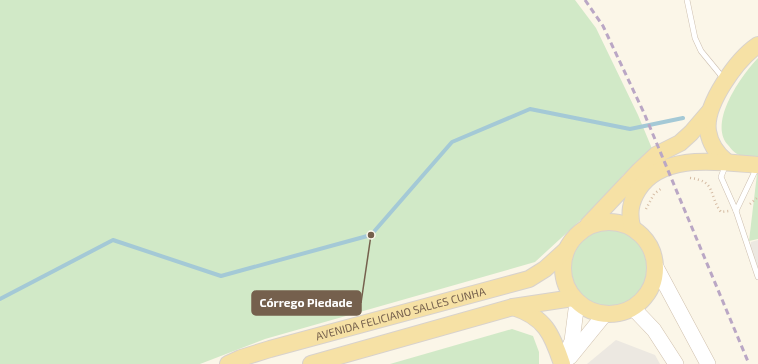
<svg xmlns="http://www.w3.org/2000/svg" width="758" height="364" viewBox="0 0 758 364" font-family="'Exo 2',sans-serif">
<rect width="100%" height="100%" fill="#fbf6e8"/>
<g fill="#ece8e1">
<polygon points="758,240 758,274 749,251 751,242"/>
<polygon points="616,340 655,355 660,364 587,364"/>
</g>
<g fill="#d1e9c7">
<polygon points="0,0 575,0 596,28 638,115 653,151 623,175 609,194 535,262 265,339 200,364 0,364"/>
<path d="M758,58v100c-5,-1 -11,0 -15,-2 -7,-1 -11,-6 -15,-11 -20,-23 13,-69 30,-87z"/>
<polygon points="758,171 758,239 749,241 757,174"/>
<circle cx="610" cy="267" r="42"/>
<polygon points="512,329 533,336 539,352 539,364 390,364"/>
</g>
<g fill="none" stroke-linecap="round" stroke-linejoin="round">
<polyline stroke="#a4c9d6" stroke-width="4" points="0,299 113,240 221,276 371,235 452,142 530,109 630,129 683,118"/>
<g stroke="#cdbfaf" stroke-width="6">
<g id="service">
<polyline points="687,0 695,38 701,51 724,79"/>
<polyline points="726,164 721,177 736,211 758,277"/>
<polyline points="736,211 757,167"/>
</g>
</g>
<g stroke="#d0c0ac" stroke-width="16">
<g id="secondary">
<polyline points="656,267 708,364"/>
<polyline points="633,308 654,330 676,364"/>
<polyline points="570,357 605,314"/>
<polyline points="562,364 572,341 577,302"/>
</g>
</g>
<g stroke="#d8d2cd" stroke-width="18">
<g id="primary">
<path d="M727,162c-10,-8 -17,-18 -19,-31 -4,-26 29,-72 50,-86"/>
<circle cx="609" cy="268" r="46"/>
<polyline points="588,225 640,170 656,155 680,143 691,133 709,112"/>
<path d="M632,227c-3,-14 -2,-24 6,-37 24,-38 82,-28 120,-25"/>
<path d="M513,307c32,10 39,27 49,57"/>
<path id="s1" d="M228,364l13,-6 29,-9 259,-70 16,-10 21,-19"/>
<polyline points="311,364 513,307 573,298"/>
</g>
</g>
<g stroke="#d5bca4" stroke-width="2.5" stroke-dasharray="1 3" stroke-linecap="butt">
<path d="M690,178c27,3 18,17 31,34l8,-1"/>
<polyline points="750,204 758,197"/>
<polyline points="646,209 654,194 662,188"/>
</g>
<use href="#service" stroke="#fff" stroke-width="5"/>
<use href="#secondary" stroke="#fff" stroke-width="15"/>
<use href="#primary" stroke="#f6e1a5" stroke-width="16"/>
<polyline stroke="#baa7c5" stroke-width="3" stroke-dasharray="6 4" stroke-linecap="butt" points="585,0 603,26 644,113 749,364"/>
</g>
<g text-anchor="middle" stroke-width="3.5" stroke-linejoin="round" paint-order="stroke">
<g font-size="11" fill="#75604d" stroke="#fefaef">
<text dy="4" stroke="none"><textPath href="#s1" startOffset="180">AVENIDA FELICIANO SALLES CUNHA</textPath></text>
</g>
</g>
<path fill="none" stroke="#75604d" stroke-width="1.5" d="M371 235L361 303"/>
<circle fill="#75604d" stroke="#fefaef" stroke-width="1.5" cx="371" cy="235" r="4"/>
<rect fill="#75604d" stroke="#75604d" stroke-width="1.5" x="252" y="291" width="109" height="24" rx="4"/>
<g font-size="12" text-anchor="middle" font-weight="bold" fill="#fff">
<text x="306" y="307">Córrego Piedade</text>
</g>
</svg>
